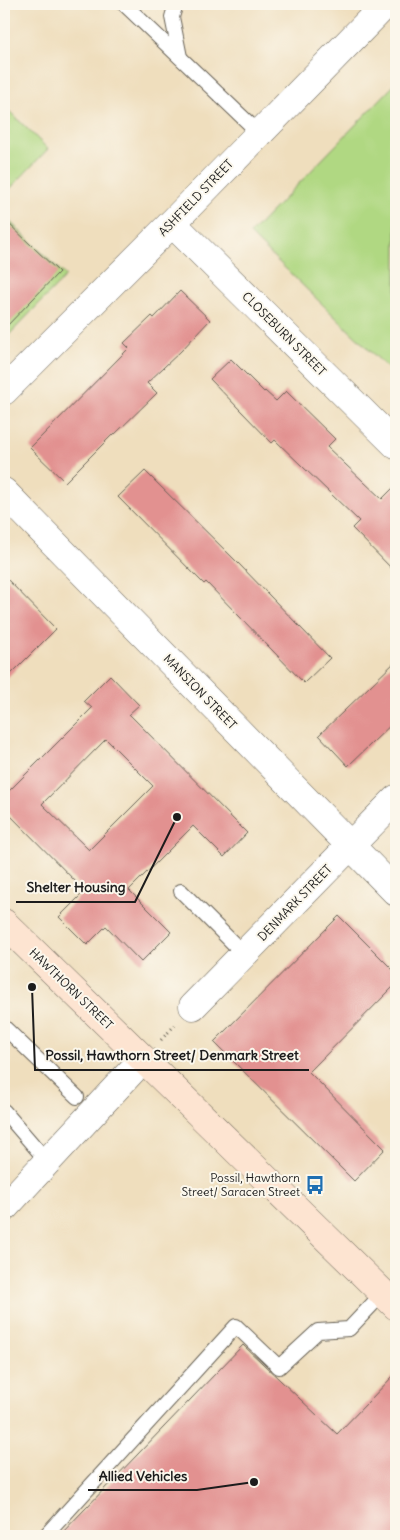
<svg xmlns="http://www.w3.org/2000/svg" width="400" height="1540" viewBox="0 0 400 1540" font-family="Delius,sans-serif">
<rect width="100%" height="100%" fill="#fbf7ec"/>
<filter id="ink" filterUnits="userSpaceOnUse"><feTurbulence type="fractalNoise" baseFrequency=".02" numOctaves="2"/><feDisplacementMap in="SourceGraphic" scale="10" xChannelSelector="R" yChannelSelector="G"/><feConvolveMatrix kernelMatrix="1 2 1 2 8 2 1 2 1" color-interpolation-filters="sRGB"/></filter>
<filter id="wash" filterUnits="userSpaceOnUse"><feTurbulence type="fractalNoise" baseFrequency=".0096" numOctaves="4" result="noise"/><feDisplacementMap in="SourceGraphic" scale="20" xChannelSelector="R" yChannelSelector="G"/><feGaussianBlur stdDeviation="1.12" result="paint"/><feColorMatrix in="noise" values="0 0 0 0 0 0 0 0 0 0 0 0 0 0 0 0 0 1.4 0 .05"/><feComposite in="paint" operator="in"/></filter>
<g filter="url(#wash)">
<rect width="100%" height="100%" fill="#efdebd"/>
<g fill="#b0d882" stroke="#667a4f">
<polygon points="396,83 396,376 250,234"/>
<polygon points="4,106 48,149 4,195"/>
<polygon points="4,216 66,276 4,340"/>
</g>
<g id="blocks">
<g fill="#e29190" fill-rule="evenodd">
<polygon points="4,219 59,272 4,329"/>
<polygon points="180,291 210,320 181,351 147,383 157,393 113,436 112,435 65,482 30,448 129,348 124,343 152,316 154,318"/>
<polygon points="231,359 264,392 265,391 276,401 286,391 335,439 327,447 382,499 396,485 396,573 352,528 359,521 275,440 272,443 210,379"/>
<polygon points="145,471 239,564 330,658 304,683 206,582 204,584 118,497"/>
<polygon points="4,576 56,629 4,681"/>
<polygon points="396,661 396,720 348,766 319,735"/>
<path d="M110,675l29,30 -10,9 118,119 -23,24 -31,-31 -64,64 42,42 -30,30 -35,-36 -19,19 -28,-28 26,-26 -81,-82v-13l88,-88 -8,-7zM106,739l47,47 -64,64 -47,-46z"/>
<polygon points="339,916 396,973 396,984 309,1072 385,1149 354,1181 214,1042"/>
<polygon points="243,1345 337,1434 396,1373 396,1536 59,1536"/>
</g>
</g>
</g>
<g filter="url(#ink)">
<use href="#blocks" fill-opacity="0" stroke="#666054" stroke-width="1"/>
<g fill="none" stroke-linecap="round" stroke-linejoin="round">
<g stroke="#666054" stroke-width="16">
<g id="lane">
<polyline points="124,4 259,133"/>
<polyline points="176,4 172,17 180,57"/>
<polyline points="181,891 244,954"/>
<polyline points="4,1027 77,1097"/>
<polyline points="4,1111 47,1161"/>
<polyline points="47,1536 46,1535 236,1326 279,1367 318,1331 349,1329 383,1293"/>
</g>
</g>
<g stroke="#666054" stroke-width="29">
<g id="street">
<polyline points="172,223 396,445"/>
<polyline points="4,391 172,223 386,4"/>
<polyline points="4,492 396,892"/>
<polyline points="193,1006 396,799"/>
<polyline points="4,1208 143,1059"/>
</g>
</g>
<g stroke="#666054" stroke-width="29">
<polyline id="secondary" points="4,923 396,1306"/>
</g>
<polyline stroke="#666054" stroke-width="3" stroke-dasharray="1 4" stroke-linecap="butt" points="161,1040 175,1025"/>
<use href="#lane" stroke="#fff" stroke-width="14"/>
<use href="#street" stroke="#fff" stroke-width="28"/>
<use href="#secondary" stroke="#fde4d1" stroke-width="28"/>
</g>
</g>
<defs>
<g id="bus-bare" transform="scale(1.5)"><path d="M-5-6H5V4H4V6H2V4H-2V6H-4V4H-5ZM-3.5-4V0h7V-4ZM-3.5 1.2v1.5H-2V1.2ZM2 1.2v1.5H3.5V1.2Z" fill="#1f6fb2" stroke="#fbf7ec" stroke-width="2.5" paint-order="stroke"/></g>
</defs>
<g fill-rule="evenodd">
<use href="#bus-bare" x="315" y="1185"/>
</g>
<g text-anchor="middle" stroke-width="4" stroke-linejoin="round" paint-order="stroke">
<g font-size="12" fill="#1c1c1c" stroke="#fbf7ec">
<text transform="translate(196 198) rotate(-46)" y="4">ASHFIELD STREET</text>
<text transform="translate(284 334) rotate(45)" y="4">CLOSEBURN STREET</text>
<text transform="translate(200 692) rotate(46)" y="4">MANSION STREET</text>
<text transform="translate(295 903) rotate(-46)" y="4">DENMARK STREET</text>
<text transform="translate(71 989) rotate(44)" y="4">HAWTHORN STREET</text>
</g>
<g font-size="12" fill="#1c1c1c" stroke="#fbf7ec" text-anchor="end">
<text x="300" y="1182">Possil, Hawthorn<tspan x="300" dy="14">Street/ Saracen Street</tspan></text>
</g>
</g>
<path fill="none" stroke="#1c1c1c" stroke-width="2" d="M177 817L135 902H16M32 987L35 1070H309M254 1482L197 1490H88"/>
<g fill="#1c1c1c" stroke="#fbf7ec" stroke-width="2">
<circle cx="177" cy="817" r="5"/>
<circle cx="32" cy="987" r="5"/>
<circle cx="254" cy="1482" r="5"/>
</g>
<g font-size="14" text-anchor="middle" font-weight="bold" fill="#1c1c1c" stroke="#fbf7ec" stroke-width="4" stroke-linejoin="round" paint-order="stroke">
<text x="76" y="892">Shelter Housing</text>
<text x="172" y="1060">Possil, Hawthorn Street/ Denmark Street</text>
<text x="143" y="1481">Allied Vehicles</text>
</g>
<rect width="400" height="1540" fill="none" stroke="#fbf7ec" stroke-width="20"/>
</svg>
